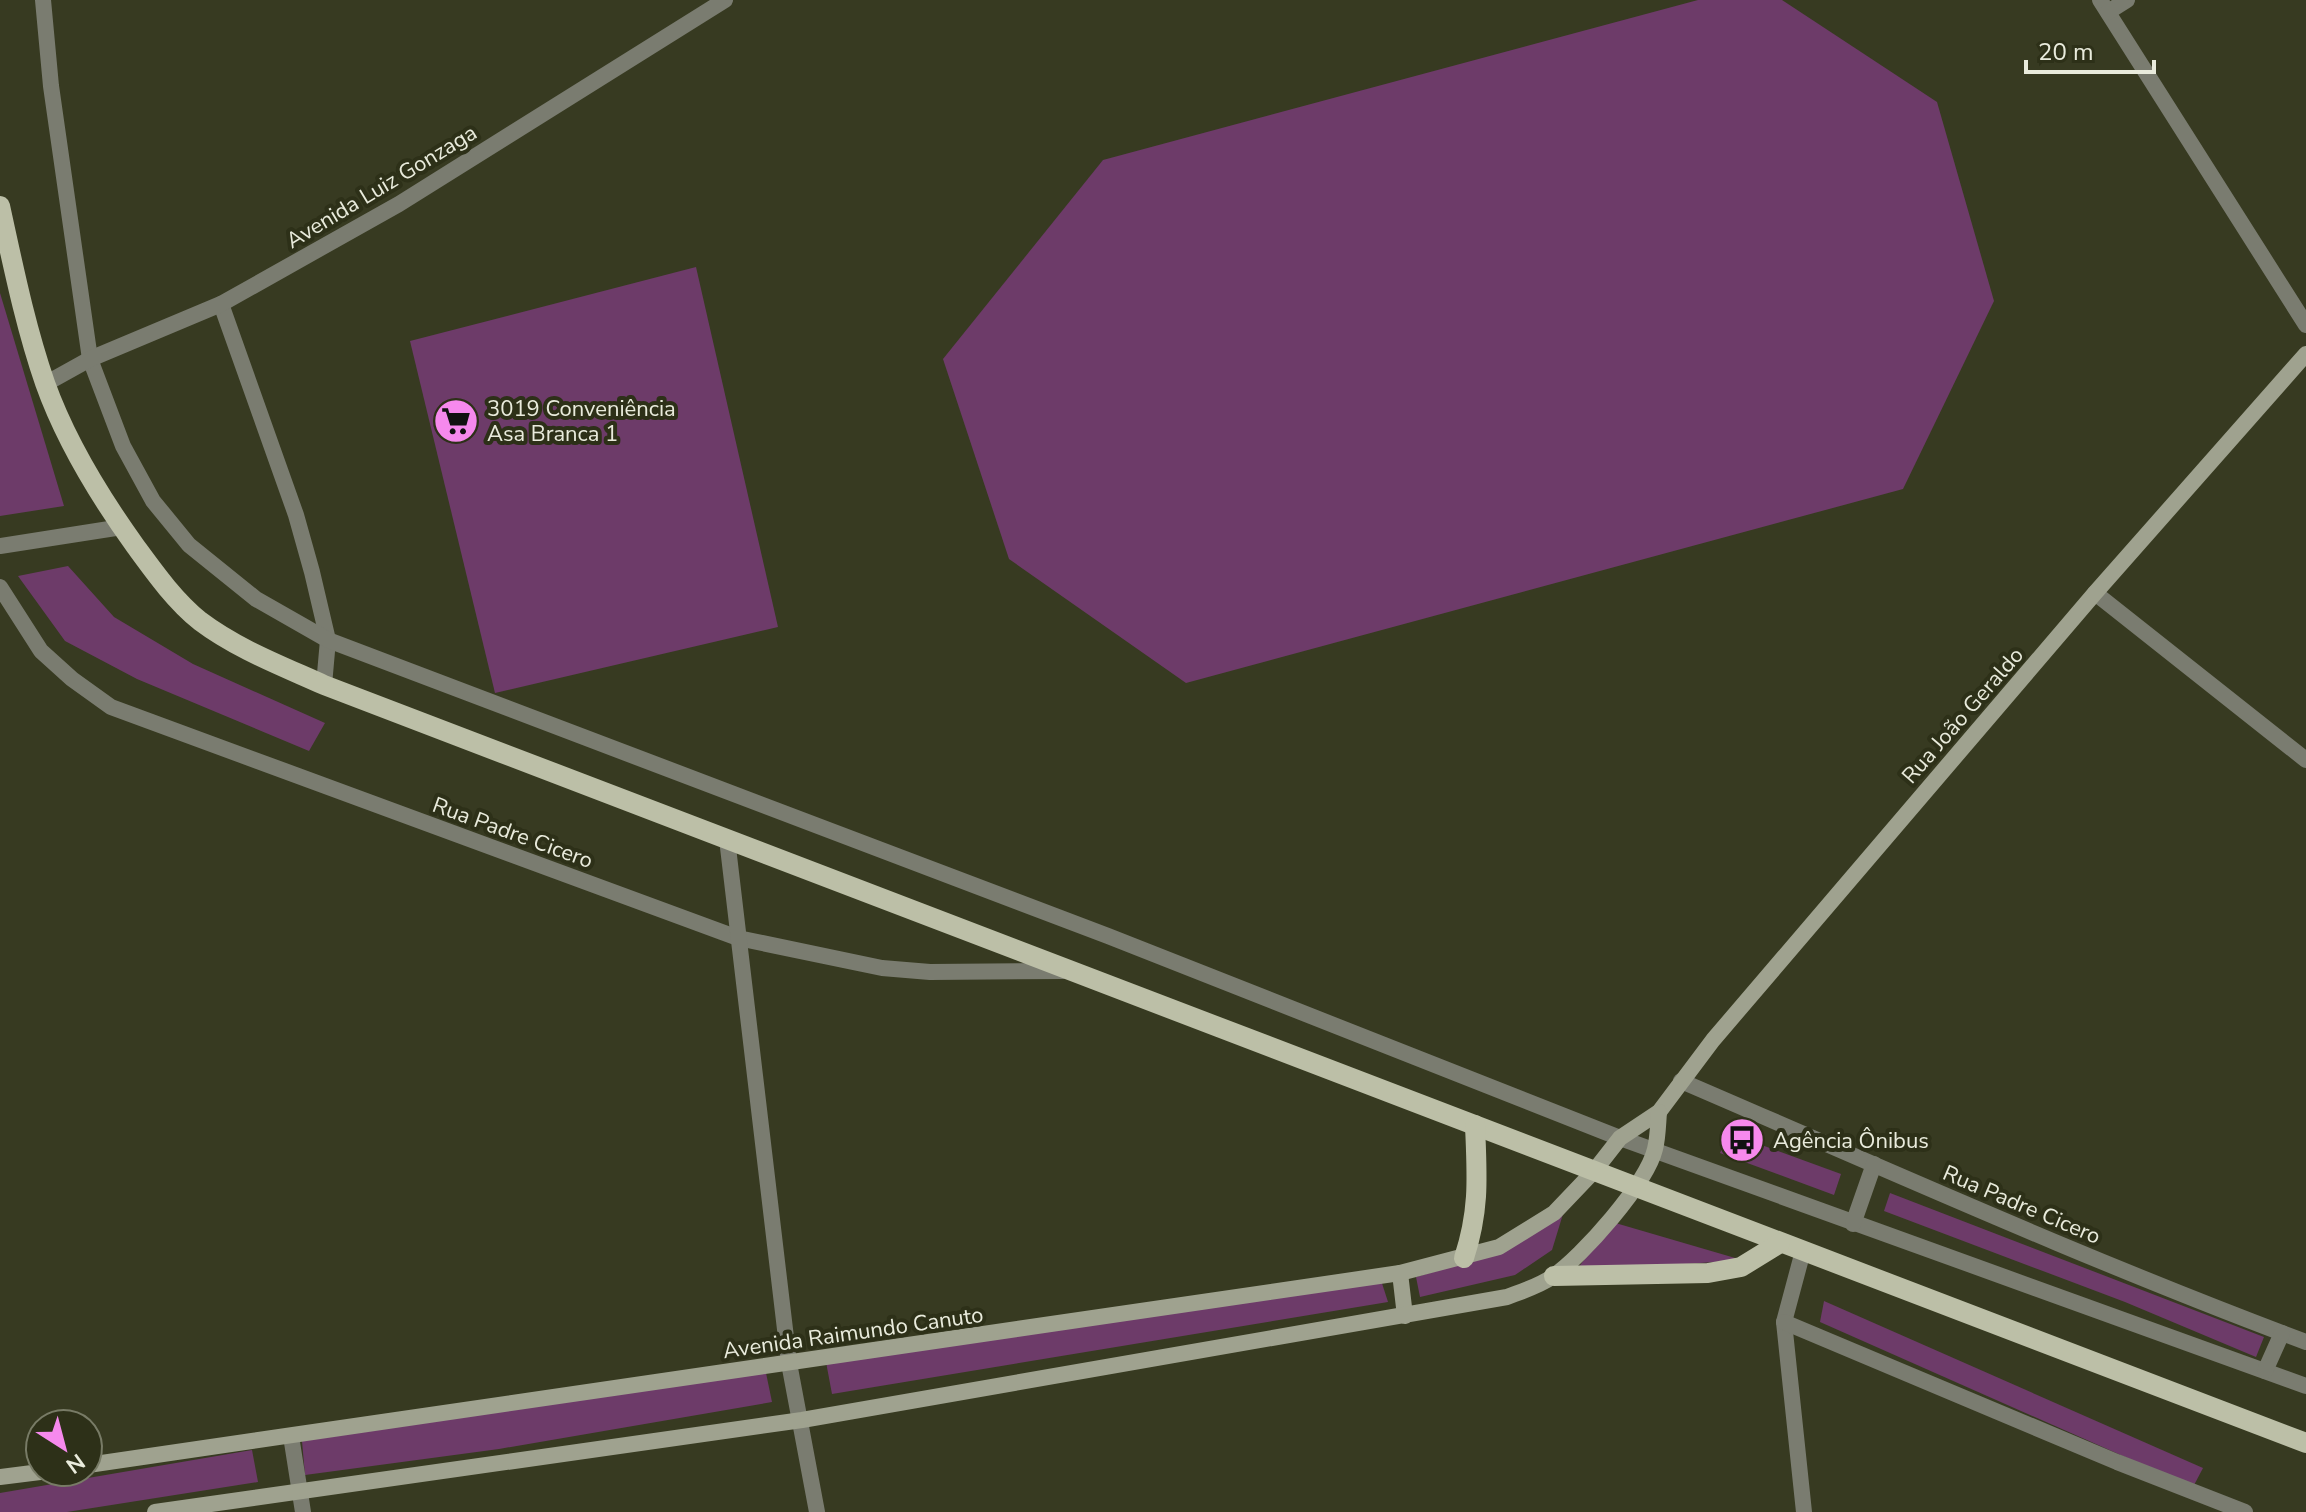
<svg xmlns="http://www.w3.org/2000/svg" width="2306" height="1512" viewBox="0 0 2306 1512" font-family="'Nunito Sans',sans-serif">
<rect width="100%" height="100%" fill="#373a21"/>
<g fill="#6d3b69">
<polygon points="1698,0 1782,0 1937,102 1994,301 1903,489 1186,683 1009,559 943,359 1103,160"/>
<polygon points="696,267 778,627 495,693 410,341"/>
<polygon points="0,293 64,506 0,516"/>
<polygon points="68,566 114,617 193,664 325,723 309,751 137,679 65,641 18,576"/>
<polygon points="1729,1133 1841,1174 1834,1195 1720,1153"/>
<polygon points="1890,1193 2264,1337 2256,1357 2125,1302 1884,1211"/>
<polygon points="1563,1214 1552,1250 1515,1275 1420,1297 1416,1277 1499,1253"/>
<polygon points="1612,1222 1742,1260 1575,1272"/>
<polygon points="1380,1277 1388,1302 832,1394 826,1362"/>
<polygon points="1824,1301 2203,1468 2193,1487 1820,1322"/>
<polygon points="766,1373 772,1402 499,1449 305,1475 302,1441"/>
<polygon points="252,1450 258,1482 67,1512 0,1512 0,1493"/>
</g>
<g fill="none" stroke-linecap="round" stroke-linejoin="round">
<g stroke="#7a7c70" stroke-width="16">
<polyline points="221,304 296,515 312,572 328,640 324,685"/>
<polyline points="738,938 882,968 930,972 1063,971"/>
</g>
<g stroke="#7a7c70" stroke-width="16">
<polyline points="43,0 51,86 90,359 123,446 153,501 189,545 256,599 328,640 1108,936 1620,1138 2306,1386"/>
<polyline points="2100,0 2306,325"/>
<polyline points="2108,12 2127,0"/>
<polyline points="45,384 90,359 221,304 399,204 725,0"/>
<polyline points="0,546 122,527"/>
<polyline points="0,587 41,651 72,679 111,707 738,938"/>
<polyline points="2095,593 2306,760"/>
<polyline points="727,839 789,1363 817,1512"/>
<path d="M1681,1081c207,89 413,182 625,261"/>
<polyline points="1853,1224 1874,1164"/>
<polyline points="1803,1251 1784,1322 1804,1512"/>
<polyline points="1784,1322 2117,1462 2245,1512"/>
<polyline points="2265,1371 2282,1333"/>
<polyline points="291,1436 303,1512"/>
</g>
<g stroke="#9fa28f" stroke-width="16">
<polyline points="1400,1273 1405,1316"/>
<polyline points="88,1465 1400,1273 1499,1247 1554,1213 1595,1170 1620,1138 1659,1112 1713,1040 2095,593 2306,354"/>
<polyline points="0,1477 40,1472"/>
<path d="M155,1512l647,-92 705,-123c16,-6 32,-11 45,-20 30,-20 95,-94 103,-128 3,-12 3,-25 4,-37"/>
</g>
<g stroke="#bcbfa7" stroke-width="20">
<path d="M0,206c13,59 25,119 45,177 21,59 55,114 91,164 19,26 39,54 64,74 37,28 82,45 124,64l1982,758"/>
<path d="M1464,1258c16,-49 13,-83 11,-133"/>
<polyline points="1554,1276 1708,1273 1741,1267 1780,1243"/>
</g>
</g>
<defs>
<g id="supermarket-disc" transform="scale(2.3)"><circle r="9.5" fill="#f689ed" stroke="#2d3018"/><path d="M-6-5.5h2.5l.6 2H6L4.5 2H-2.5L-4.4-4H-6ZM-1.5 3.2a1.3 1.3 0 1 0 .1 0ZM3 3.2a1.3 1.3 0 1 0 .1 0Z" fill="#111"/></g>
<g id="bus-disc" transform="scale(2.3)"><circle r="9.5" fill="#f689ed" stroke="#2d3018"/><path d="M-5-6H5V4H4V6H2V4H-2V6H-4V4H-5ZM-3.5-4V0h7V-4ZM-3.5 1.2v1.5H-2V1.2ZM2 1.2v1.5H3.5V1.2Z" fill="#111"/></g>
</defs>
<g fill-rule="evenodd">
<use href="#supermarket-disc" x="456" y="421"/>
<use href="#bus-disc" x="1742" y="1140"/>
</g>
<g text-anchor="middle" stroke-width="8" stroke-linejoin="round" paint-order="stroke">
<g font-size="22" fill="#e9ebdc" stroke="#2d3018">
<text transform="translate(381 186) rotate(-31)" y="8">Avenida Luiz Gonzaga</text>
<text transform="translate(1962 715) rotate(-49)" y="8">Rua João Geraldo</text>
<text transform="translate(513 832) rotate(20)" y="8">Rua Padre Cicero</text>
<text transform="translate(2022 1204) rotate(23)" y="8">Rua Padre Cicero</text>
<text transform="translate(853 1332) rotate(-8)" y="8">Avenida Raimundo Canuto</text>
</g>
<g font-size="22" fill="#e9ebdc" stroke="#2d3018" text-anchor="start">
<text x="487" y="416">3019 Conveniência<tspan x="487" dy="25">Asa Branca 1</tspan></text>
<text x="1773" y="1148">Agência Ônibus</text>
</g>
</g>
<g transform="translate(64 1448) rotate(144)"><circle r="38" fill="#2d3018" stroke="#787b66" stroke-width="2"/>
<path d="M0-6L14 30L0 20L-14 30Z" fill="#f689ed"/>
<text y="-12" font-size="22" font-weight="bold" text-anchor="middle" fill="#e9ebdc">N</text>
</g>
<path d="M2026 60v12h128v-12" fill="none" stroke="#e9ebdc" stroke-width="4"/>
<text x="2038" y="60" font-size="24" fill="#e9ebdc" stroke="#2d3018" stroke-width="6" paint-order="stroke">20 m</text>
</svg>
